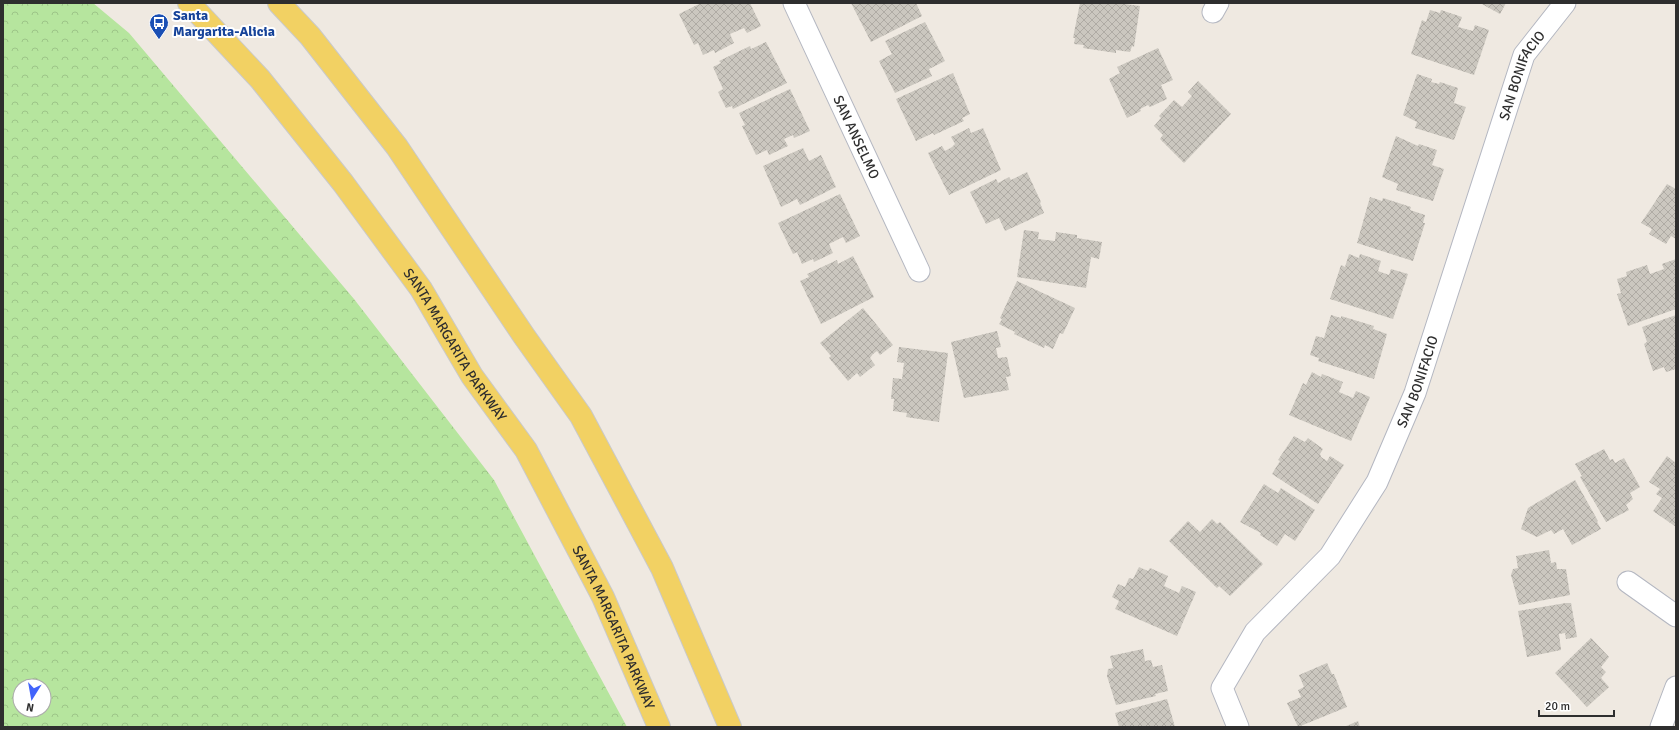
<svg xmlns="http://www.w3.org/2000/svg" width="1679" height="730" viewBox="0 0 1679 730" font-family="Signika,sans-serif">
<defs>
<pattern id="forest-crowns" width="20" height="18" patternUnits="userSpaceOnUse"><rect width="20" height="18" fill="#b6e59e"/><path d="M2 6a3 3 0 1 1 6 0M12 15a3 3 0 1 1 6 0" fill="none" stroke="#9dc588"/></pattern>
<pattern id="building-cross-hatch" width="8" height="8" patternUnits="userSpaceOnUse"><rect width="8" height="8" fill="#cbc7bf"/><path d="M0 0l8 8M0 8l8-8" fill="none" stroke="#afaba4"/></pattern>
</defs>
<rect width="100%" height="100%" fill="#efe9e1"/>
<path fill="url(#forest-crowns)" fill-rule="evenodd" d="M3,3h90l36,30 225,266 140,181 133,247h-624zM20,686h24v24h-24z"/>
<g fill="url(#building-cross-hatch)">
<polygon points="701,3 750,3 761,26 747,33 744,28 730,34 734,43 715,53 714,50 703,55 698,43 694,45 679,14"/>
<polygon points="851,3 916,3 922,16 871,42"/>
<polygon points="1080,3 1117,3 1140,6 1134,47 1132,46 1130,52 1116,50 1116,53 1083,48 1084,45 1074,44 1075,38 1073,38"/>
<polygon points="1480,3 1506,3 1500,14"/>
<polygon points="1430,10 1440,13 1441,10 1462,17 1458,27 1473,31 1475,25 1489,30 1474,75 1411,54 1422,20 1426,22"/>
<polygon points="925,22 945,61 929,69 932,76 895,93 879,61 892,54 885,41"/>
<polygon points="766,42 787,83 733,109 732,106 726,108 718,92 723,89 713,67 721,63 719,61 750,46 751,49"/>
<polygon points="1158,48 1173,80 1161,85 1167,99 1150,107 1148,105 1140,109 1141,111 1127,118 1109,79 1120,73 1117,67"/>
<polygon points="953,73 970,114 962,118 964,121 934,135 933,133 916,141 896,99"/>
<polygon points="1417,74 1432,79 1431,82 1439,84 1440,82 1458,88 1454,103 1466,107 1454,140 1415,128 1417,122 1403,115"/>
<polygon points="1198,81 1231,114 1184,163 1160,139 1163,135 1154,126 1161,118 1159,116 1174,100 1182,107 1192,96 1188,92"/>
<polygon points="790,89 810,131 794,138 793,135 784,139 788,146 769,155 767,150 756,155 742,126 745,125 739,113"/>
<polygon points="969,128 971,133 983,128 1001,170 949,195 928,153 942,146 945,151 952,147 955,144 951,137"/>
<polygon points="1396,136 1418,146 1419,144 1437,150 1432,165 1444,169 1433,201 1396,190 1398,184 1382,177"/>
<polygon points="803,148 809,161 821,155 836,187 800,205 797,199 781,207 763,166"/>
<polygon points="1027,172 1041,202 1040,203 1044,213 1005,231 999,218 986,224 970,192 996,179 998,183 1009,177 1011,180"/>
<polygon points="1667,184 1676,189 1676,239 1671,236 1666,244 1649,234 1652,229 1641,223"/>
<polygon points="840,194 860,236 846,243 843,237 829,244 833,253 814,262 813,259 802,264 797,252 793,254 778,223"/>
<polygon points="1370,197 1382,201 1383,198 1411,207 1410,210 1425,215 1423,223 1425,223 1413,261 1357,243"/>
<polygon points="1024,230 1039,232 1038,239 1055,241 1056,232 1077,235 1077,238 1102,242 1099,259 1091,257 1086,288 1017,277"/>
<polygon points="1349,254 1359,258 1360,254 1381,261 1378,271 1389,275 1391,269 1408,274 1393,319 1330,299 1341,265 1345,267"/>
<polygon points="853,256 874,297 821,324 800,281 809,277 807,274 837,260 838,264"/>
<polygon points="1676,259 1676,309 1628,326 1617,294 1621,293 1617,279 1627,276 1626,272 1647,265 1650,274 1664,269 1662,264"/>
<polygon points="1017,281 1075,308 1063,334 1060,333 1053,349 1045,345 1044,348 1014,334 1015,332 999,324 1002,319 1000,318"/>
<polygon points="863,308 893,345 880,355 877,351 873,354 870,358 875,365 860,377 857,373 848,381 829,358 831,356 820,343"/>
<polygon points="1331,315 1341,318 1341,316 1374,326 1373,329 1387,334 1374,379 1318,361 1319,358 1310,355 1316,336 1324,338"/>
<polygon points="1676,315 1676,369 1666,372 1664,367 1653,371 1644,344 1647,342 1642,327"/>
<polygon points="997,331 1001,347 996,348 998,358 1007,357 1011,376 1006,377 1009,390 964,398 951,342"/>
<polygon points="899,347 948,353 939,422 906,417 907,413 893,411 894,399 891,399 893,378 902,379 904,363 897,362"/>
<polygon points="1312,372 1321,377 1322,374 1343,382 1339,392 1353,398 1356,391 1370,397 1351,441 1289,415 1303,383 1306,385"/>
<polygon points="1294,436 1305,442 1308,438 1323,449 1320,454 1321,457 1327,461 1330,456 1344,465 1318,504 1272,474 1280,461 1278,460"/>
<polygon points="1604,449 1610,460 1613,459 1615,463 1624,458 1640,487 1630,493 1633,499 1626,505 1629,510 1606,522 1580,477 1582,476 1575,464"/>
<polygon points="1667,456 1676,463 1676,527 1653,511 1662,498 1656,494 1660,489 1649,482"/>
<polygon points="1575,480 1598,521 1597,522 1601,529 1572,545 1563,529 1554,534 1551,530 1537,537 1521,529 1528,508"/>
<polygon points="1264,484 1278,493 1281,488 1315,510 1295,541 1285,534 1277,546 1260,535 1261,533 1240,522"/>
<polygon points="1212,519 1217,524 1220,522 1263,564 1230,596 1219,586 1217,588 1169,541 1188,521 1200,532"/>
<polygon points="1549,550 1551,563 1556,562 1557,569 1566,569 1570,595 1519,605 1511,575 1513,569 1518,568 1516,556"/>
<polygon points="1139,567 1148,571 1150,568 1168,576 1164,586 1179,593 1182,586 1196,592 1177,636 1115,609 1119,601 1112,597 1118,584 1125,587 1129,578 1133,579"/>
<polygon points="1566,603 1571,603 1577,637 1566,639 1565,633 1559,634 1561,650 1527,657 1518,611"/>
<polygon points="1591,638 1609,657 1601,667 1606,672 1601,678 1609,687 1587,707 1555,673"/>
<polygon points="1143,649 1145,661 1151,660 1153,667 1162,665 1168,691 1155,694 1156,696 1116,705 1107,676 1108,669 1113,668 1110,656"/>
<polygon points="1327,663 1332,674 1334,674 1347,707 1298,727 1287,703 1301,697 1298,690 1304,687 1299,675"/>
<polygon points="1167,699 1175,727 1119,727 1115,713"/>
<polygon points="1358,721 1360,727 1344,727"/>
</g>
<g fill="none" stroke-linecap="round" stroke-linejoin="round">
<g stroke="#b4b7c1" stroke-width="23">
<g id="minor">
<path id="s1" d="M794,3l125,268"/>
<polyline points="1213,12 1218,3"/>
<polyline points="1628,582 1676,616"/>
<path id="s2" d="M1238,727l-16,-39 33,-56 75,-76 47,-74 38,-89 109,-338 41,-52"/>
<polyline points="1661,727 1676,687"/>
</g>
</g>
<g stroke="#c9c9c9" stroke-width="24">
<g id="primary">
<path id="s3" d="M189,3l71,76 83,104 78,106 51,87 54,74 77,147 56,130"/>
<polyline points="279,3 310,36 397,147 524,336 581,416 662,568 730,727"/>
</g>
</g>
<use href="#minor" stroke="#fff" stroke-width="21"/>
<use href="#primary" stroke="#f2d163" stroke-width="22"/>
</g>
<defs>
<g id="bus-pin" transform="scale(1)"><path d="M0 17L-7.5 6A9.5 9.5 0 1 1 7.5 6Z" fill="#1a4fb4" stroke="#fff"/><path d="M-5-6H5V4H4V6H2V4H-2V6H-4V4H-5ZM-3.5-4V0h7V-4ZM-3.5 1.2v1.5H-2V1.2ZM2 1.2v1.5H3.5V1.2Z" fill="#fff"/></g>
</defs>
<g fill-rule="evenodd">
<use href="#bus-pin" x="159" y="23"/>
</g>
<g text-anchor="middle" stroke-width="4" stroke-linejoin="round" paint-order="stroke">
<g font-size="14" font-weight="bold" fill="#164399" stroke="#fff" text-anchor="start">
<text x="173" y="20">Santa<tspan x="173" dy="16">Margarita-Alicia</tspan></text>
</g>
<g font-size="14" fill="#2e2e2e" stroke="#fff">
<text dy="5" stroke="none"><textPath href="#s2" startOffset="734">SAN BONIFACIO</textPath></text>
<text dy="5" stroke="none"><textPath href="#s1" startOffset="148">SAN ANSELMO</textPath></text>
<text dy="5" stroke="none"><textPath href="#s3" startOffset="434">SANTA MARGARITA PARKWAY</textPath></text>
<text dy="5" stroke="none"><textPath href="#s2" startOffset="410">SAN BONIFACIO</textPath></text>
<text dy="5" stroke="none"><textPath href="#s3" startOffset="759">SANTA MARGARITA PARKWAY</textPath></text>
</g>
</g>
<rect width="1679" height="730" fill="none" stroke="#2e2e2e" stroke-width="8"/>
<g transform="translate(32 698) rotate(191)"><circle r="19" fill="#ffffff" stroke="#ababab"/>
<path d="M0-3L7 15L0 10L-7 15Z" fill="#4264fb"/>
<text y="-6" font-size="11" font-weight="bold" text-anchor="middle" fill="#2e2e2e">N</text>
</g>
<path d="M1539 710v6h75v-6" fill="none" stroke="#2e2e2e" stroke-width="2"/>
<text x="1545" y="710" font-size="12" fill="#2e2e2e" stroke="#ffffff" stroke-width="3" paint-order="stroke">20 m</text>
</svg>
